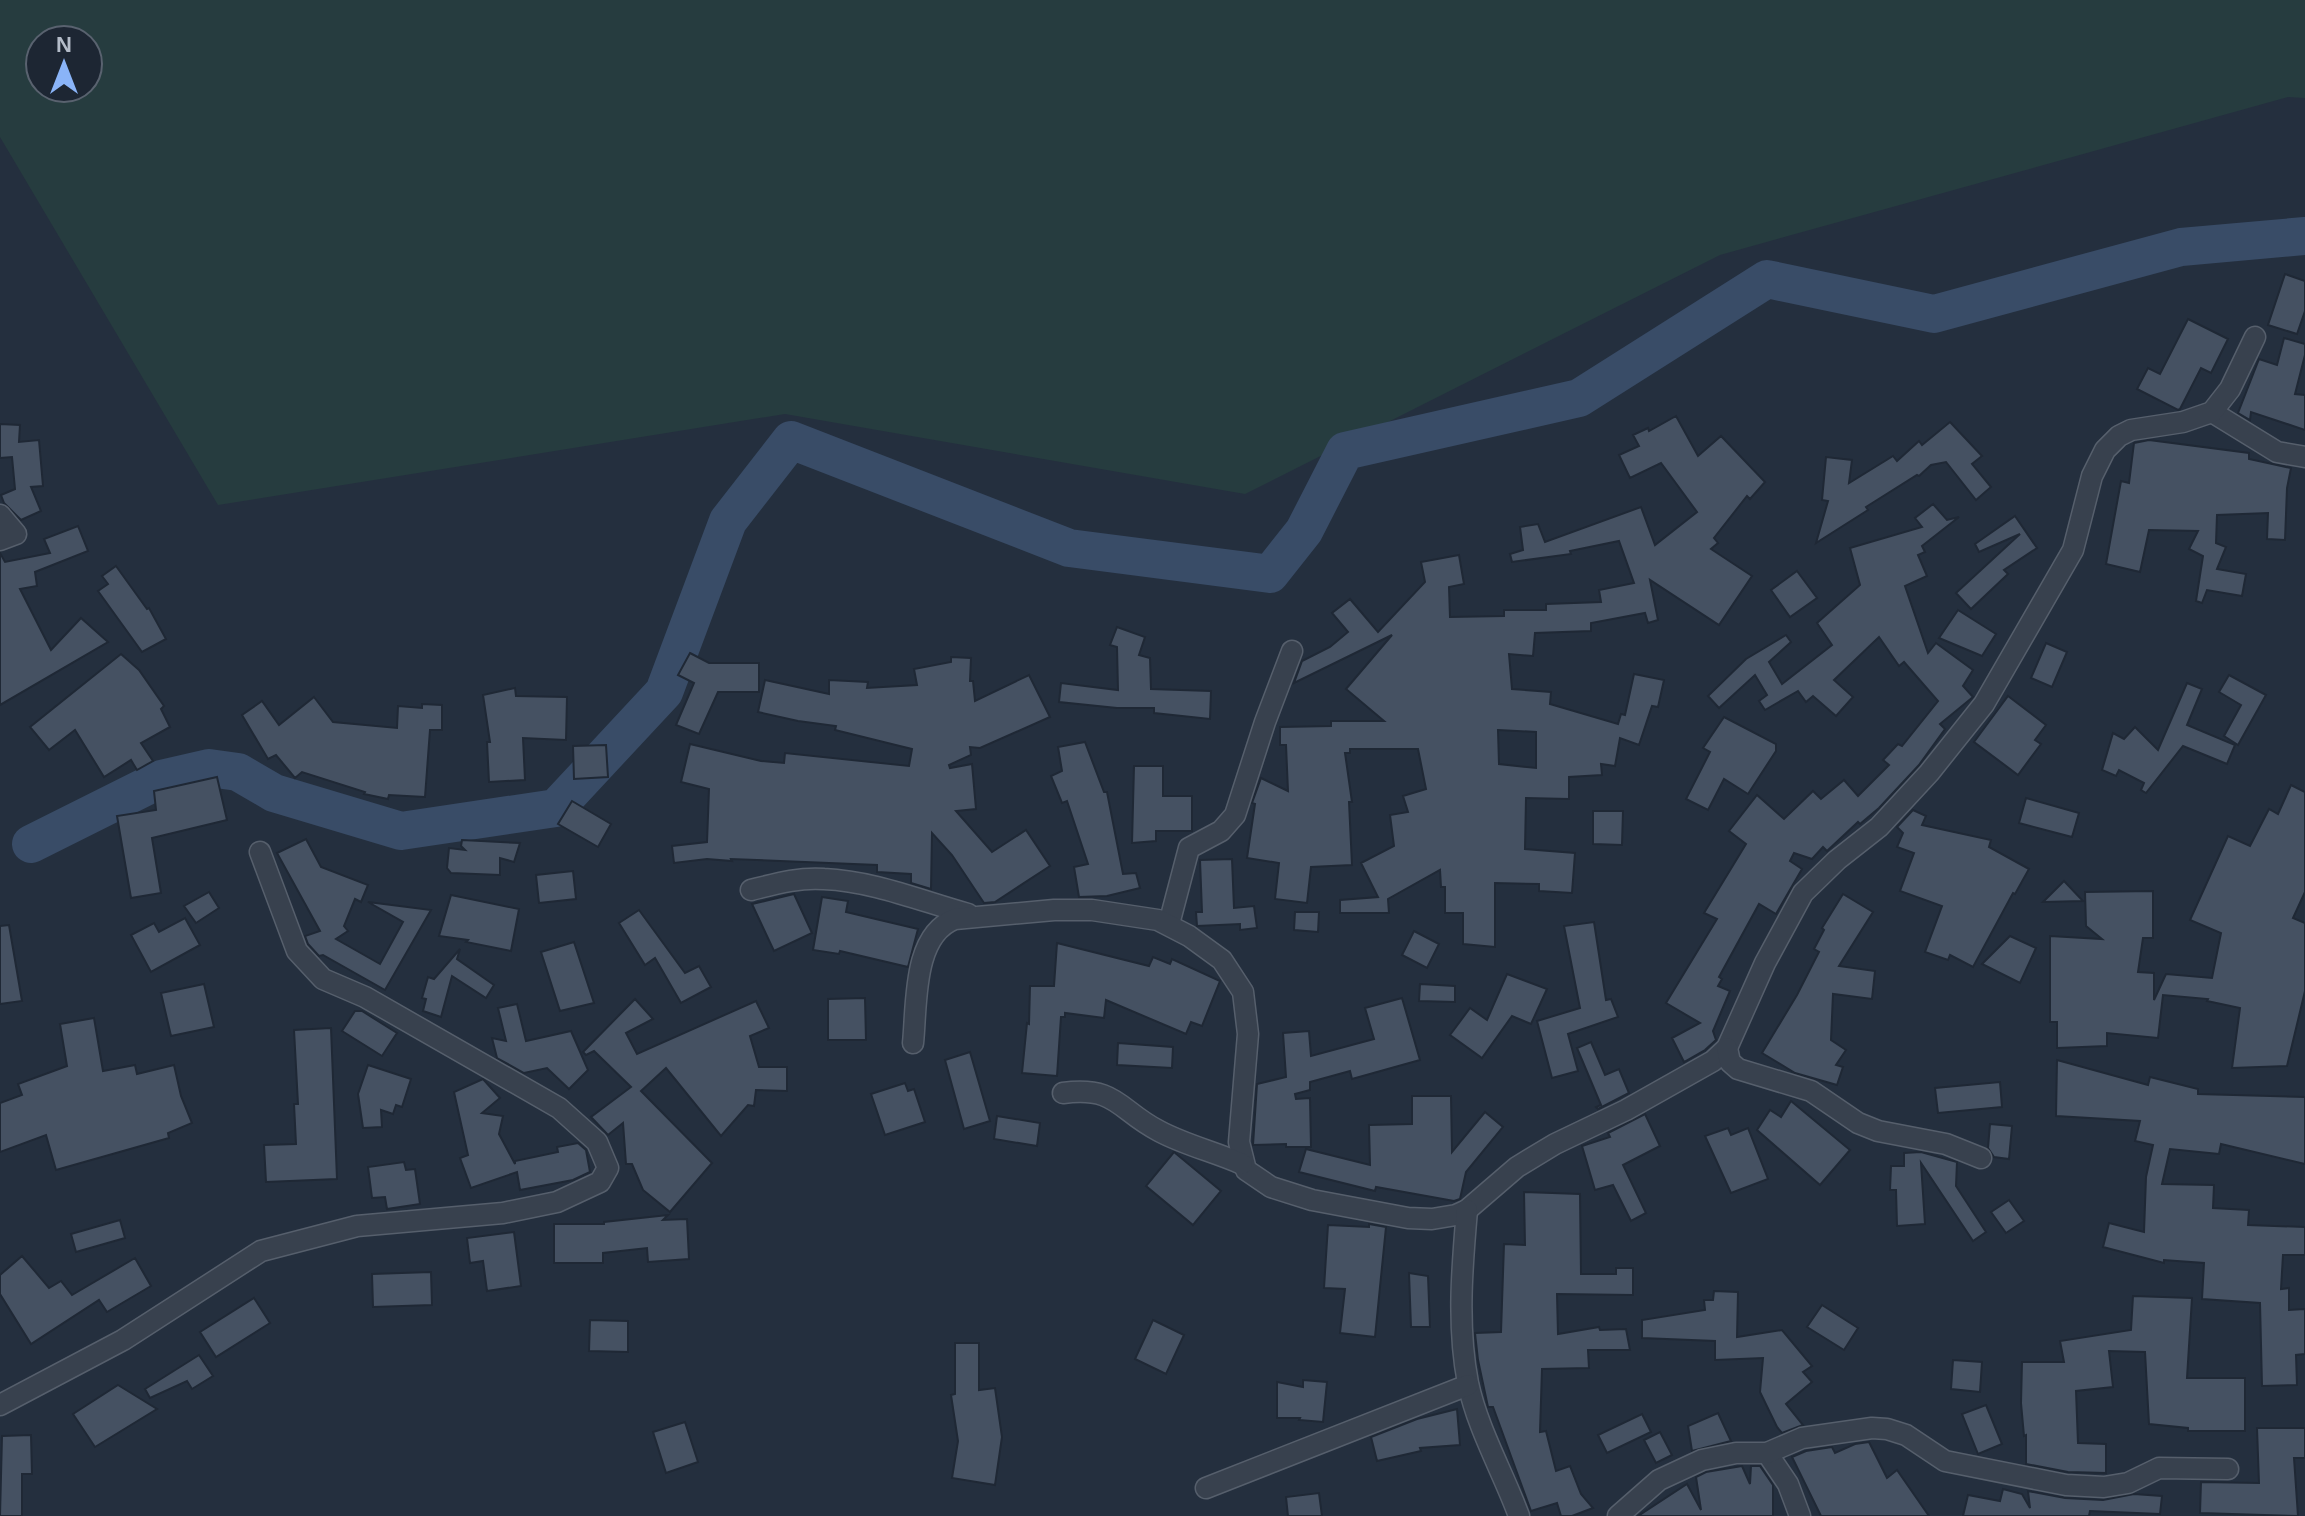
<svg xmlns="http://www.w3.org/2000/svg" width="2305" height="1516" viewBox="0 0 2305 1516" font-family="Arial,sans-serif">
<rect width="100%" height="100%" fill="#242f3e"/>
<path fill="#263c3f" fill-rule="evenodd" d="M0,0h2305v98l-17,-1 -568,158 -475,239 -460,-80 -567,91 -218,-368zM40,40h48v48h-48z"/>
<g fill="none" stroke-linecap="round" stroke-linejoin="round">
<polyline stroke="#394c67" stroke-width="38" points="31,844 161,779 209,768 238,772 274,793 401,831 556,808 664,692 728,521 791,440 1069,548 1270,574 1304,531 1345,451 1579,398 1767,279 1934,314 2181,247 2305,236"/>
</g>
<g fill="#455162" stroke="#1f2835" stroke-width="2" fill-rule="evenodd">
<polygon points="2285,274 2305,281 2305,311 2297,334 2268,325"/>
<polygon points="2188,319 2228,339 2211,373 2201,368 2180,409 2178,410 2137,389 2148,368 2160,374"/>
<polygon points="2284,338 2305,344 2305,355 2295,394 2305,395 2305,430 2251,412 2250,420 2238,413 2259,359 2277,365"/>
<path d="M1676,416l22,40 23,-20 44,46 -15,17 -3,-3 -33,42 4,5 -7,6 41,27 -33,49 -69,-45 8,40 -10,3 -3,-10 -54,10v8l-56,2 -2,23 -24,-2 3,35 39,3 -1,12 68,20 3,-10 4,1 9,-41 30,6 -6,27 -6,-1 -13,39 -19,-7 -5,28 -14,-2 1,11 -33,2v22l-43,-1 -1,51 50,4 -3,40 -33,-2v-7l-44,-1v64l-32,-3v-31h-18v-26h-4l-1,-17 -52,29 1,14h-49v-13l38,-3 -17,-34 33,-17 -4,-31 18,-3 -5,-16 23,-7 -8,-40h-68v4h-5l7,49h-3l3,63 -41,2 -4,36 -32,-4 4,-36 -32,-5 8,-54 -3,-1 9,-25 27,13 -2,-46h-6v-18l51,-1v-5h53l-38,-32 46,-54 -98,48 8,-22 28,-14 18,-15 -16,-19 18,-14 28,33 47,-50 -4,-20 38,-7 5,29 -15,3 1,30 54,-1v-6h42v-6l55,-2 -2,-12 35,-7 -15,-42 -49,10 1,3 -59,8 -2,-8 13,-4 -3,-23 18,-3 7,18 96,-35 14,38 42,-33 -36,-49 -31,15 -11,-23 20,-9 -6,-11 15,-7 1,3zM1498,730l38,2v36l-37,-4z"/>
<polygon points="1950,422 1982,456 1972,464 1991,487 1976,500 1946,462 1931,465 1919,476 1917,475 1866,507 1868,510 1816,543 1828,501 1822,500 1826,457 1852,460 1849,483 1893,456 1897,461 1919,441 1922,445"/>
<polygon points="0,424 20,425 19,442 39,440 43,486 31,487 41,511 21,520 4,503 1,495 15,489 12,457 0,458"/>
<polygon points="2149,440 2249,453 2249,459 2291,468 2287,488 2285,540 2267,539 2268,513 2217,515 2216,543 2226,547 2217,569 2246,574 2242,596 2207,590 2202,603 2196,601 2203,556 2189,549 2198,531 2149,530 2140,572 2106,564 2121,481 2129,483 2134,443"/>
<polygon points="1933,504 1947,520 1959,517 1922,546 1925,552 1918,555 1927,576 1905,586 1928,653 1936,643 1973,670 1963,686 1973,697 1940,724 1945,729 1919,765 1879,808 1860,824 1858,822 1827,851 1823,847 1812,859 1794,853 1790,861 1802,869 1776,914 1759,904 1719,977 1722,979 1718,986 1730,991 1713,1031 1716,1040 1705,1050 1684,1062 1672,1038 1700,1023 1666,1003 1717,919 1704,913 1746,844 1729,831 1757,795 1784,819 1813,791 1821,799 1844,780 1858,796 1889,765 1883,760 1898,744 1902,746 1938,701 1904,662 1899,666 1879,637 1834,680 1853,697 1836,716 1813,696 1806,702 1798,691 1765,710 1759,701 1767,695 1755,675 1719,708 1708,696 1746,659 1786,635 1791,642 1769,662 1782,684 1832,645 1817,623 1860,585 1850,548 1922,527 1915,518"/>
<polygon points="2015,516 2037,548 2004,570 2008,574 1971,609 1956,593 2020,534 1979,552 1975,544"/>
<polygon points="78,526 88,551 35,572 37,586 20,589 51,650 81,618 108,642 0,705 0,553 5,562 50,553 44,539"/>
<polygon points="116,566 147,609 149,608 166,639 142,652 98,591 108,584 102,576"/>
<polygon points="1797,571 1817,598 1790,617 1771,590"/>
<polygon points="1958,610 1996,634 1982,656 1939,638"/>
<polygon points="1117,627 1145,637 1139,655 1150,658 1151,689 1211,691 1210,719 1154,713 1154,708 1117,708 1059,702 1061,683 1118,690 1117,647 1110,645"/>
<polygon points="2046,643 2067,652 2052,687 2031,678"/>
<polygon points="690,653 709,663 759,663 759,692 718,692 699,734 676,725 694,683 678,675"/>
<polygon points="121,654 139,670 164,706 161,709 170,727 141,743 153,761 137,770 131,760 104,777 75,730 49,750 30,727"/>
<polygon points="951,657 971,658 970,681 973,681 975,701 1029,675 1050,717 980,748 970,747 971,755 949,765 950,768 972,764 976,809 956,811 992,852 1026,830 1050,866 995,902 984,903 952,855 932,833 931,889 911,883 911,874 877,872 877,865 731,859 732,861 707,859 674,863 672,846 707,842 709,789 681,782 690,744 761,761 784,763 785,753 909,766 912,749 835,730 836,726 798,721 758,712 765,680 829,694 829,680 868,682 867,688 917,685 914,669 951,662"/>
<polygon points="2229,675 2266,695 2238,745 2224,736 2241,705 2219,692"/>
<polygon points="2187,683 2202,689 2187,725 2235,745 2227,764 2183,746 2146,793 2141,790 2144,783 2119,770 2116,776 2102,770 2113,733 2124,739 2135,727 2158,750"/>
<polygon points="515,688 516,696 567,697 566,740 523,738 525,780 489,782 487,742 490,742 483,695"/>
<polygon points="2008,696 2046,725 2035,740 2041,744 2018,775 1974,742"/>
<polygon points="314,697 333,722 397,728 398,706 422,708 422,704 442,705 442,730 430,730 425,797 389,795 388,799 364,794 365,792 302,772 295,778 276,755 268,759 242,715 262,701 279,725"/>
<polygon points="1724,717 1776,744 1776,751 1748,794 1724,779 1708,810 1686,799 1710,752 1703,748"/>
<polygon points="1085,742 1104,792 1107,792 1123,874 1136,873 1140,888 1107,896 1079,897 1074,867 1088,864 1067,801 1062,803 1051,776 1062,771 1058,747"/>
<polygon points="606,745 608,777 574,779 573,746"/>
<polygon points="1134,766 1163,766 1163,796 1192,796 1192,831 1156,831 1156,841 1132,843"/>
<polygon points="217,777 227,820 152,838 161,893 131,898 117,816 156,810 154,791"/>
<polygon points="2291,785 2305,792 2305,892 2293,918 2305,923 2305,991 2287,1066 2232,1068 2240,1008 2207,1001 2208,999 2163,995 2158,1038 2107,1033 2107,1046 2057,1048 2057,1022 2050,1022 2050,936 2102,939 2086,926 2085,892 2153,891 2153,938 2143,938 2138,972 2154,973 2154,1000 2166,974 2212,978 2221,933 2190,920 2228,836 2250,846 2269,809 2278,814"/>
<polygon points="2026,798 2079,813 2072,837 2019,823"/>
<polygon points="572,801 611,824 598,847 558,824"/>
<polygon points="1913,810 1926,816 1922,825 1991,840 1989,847 2029,869 2015,894 2013,893 1973,967 1950,955 1948,960 1925,952 1942,906 1900,891 1914,853 1897,847 1903,833 1897,827"/>
<polygon points="1593,811 1623,811 1622,845 1593,844"/>
<polygon points="306,839 321,867 368,885 361,902 355,899 344,926 348,931 336,939 380,964 403,922 368,902 431,910 385,990 323,955 319,956 308,944 305,936 320,931 277,853"/>
<polygon points="462,840 520,843 514,862 500,858 500,875 451,873 447,868 449,848 465,850 461,846"/>
<polygon points="1232,859 1234,908 1254,906 1257,928 1240,930 1240,924 1197,926 1196,912 1202,912 1200,860"/>
<polygon points="573,871 576,899 539,903 536,875"/>
<polygon points="2064,881 2083,901 2043,902"/>
<polygon points="209,892 219,908 196,923 184,906"/>
<polygon points="794,894 812,933 774,951 752,904"/>
<polygon points="1843,894 1873,912 1839,966 1875,971 1872,999 1833,994 1831,1040 1846,1050 1836,1065 1843,1067 1837,1085 1795,1073 1762,1053 1797,995 1819,952 1814,949 1824,930 1822,928"/>
<polygon points="451,895 519,909 511,951 466,942 468,940 439,936"/>
<polygon points="822,897 848,901 846,912 918,929 908,967 840,951 839,954 813,950"/>
<polygon points="639,910 685,973 699,966 711,987 681,1003 655,958 645,965 619,923"/>
<polygon points="1295,912 1319,912 1318,932 1294,930"/>
<polygon points="185,918 200,945 151,972 131,935 154,923 159,932"/>
<polygon points="1594,922 1606,1000 1611,999 1618,1017 1568,1034 1578,1071 1552,1078 1537,1021 1580,1008 1564,926"/>
<polygon points="9,925 22,1001 0,1004 0,926"/>
<polygon points="1414,931 1439,944 1427,968 1402,955"/>
<polygon points="2010,936 2036,948 2020,983 1982,964"/>
<polygon points="574,942 594,1003 560,1011 541,952"/>
<polygon points="1057,943 1149,966 1153,957 1170,964 1172,959 1220,981 1202,1026 1191,1022 1186,1034 1106,1000 1104,1018 1065,1013 1065,1017 1061,1017 1057,1076 1022,1073 1027,1023 1029,1024 1030,986 1054,986"/>
<polygon points="460,949 457,959 494,985 486,998 452,976 441,1017 423,1011 426,999 422,998 428,977 434,979"/>
<polygon points="1507,974 1547,989 1531,1024 1512,1016 1482,1058 1450,1035 1470,1008 1487,1020"/>
<polygon points="204,984 214,1027 171,1036 161,993"/>
<polygon points="1420,984 1455,986 1455,1002 1419,1001"/>
<polygon points="865,998 866,1040 828,1040 828,999"/>
<polygon points="1402,998 1420,1060 1352,1079 1350,1071 1310,1082 1310,1090 1295,1094 1296,1099 1310,1098 1311,1147 1286,1147 1286,1144 1253,1145 1257,1084 1286,1077 1283,1033 1309,1031 1311,1056 1374,1039 1365,1008"/>
<polygon points="635,999 653,1019 626,1033 637,1054 756,1001 769,1028 750,1036 759,1067 787,1067 787,1091 756,1090 754,1106 748,1105 721,1136 666,1068 641,1091 712,1163 670,1212 643,1190 632,1164 626,1164 623,1123 608,1135 591,1117 631,1087 594,1051 586,1055 583,1052"/>
<polygon points="517,1004 526,1041 571,1031 588,1070 569,1089 547,1068 524,1073 497,1058 492,1038 506,1041 498,1008"/>
<polygon points="355,1011 362,1011 397,1033 382,1056 342,1031"/>
<polygon points="94,1018 103,1071 135,1065 137,1074 174,1065 181,1096 192,1123 168,1133 169,1138 56,1170 46,1135 0,1152 0,1103 22,1095 18,1084 67,1066 60,1024"/>
<polygon points="331,1028 337,1179 266,1182 264,1145 296,1144 294,1104 298,1104 294,1030"/>
<polygon points="1591,1042 1605,1075 1619,1069 1629,1093 1598,1109 1596,1107 1601,1105 1577,1048"/>
<polygon points="1118,1043 1173,1047 1172,1068 1117,1065"/>
<polygon points="970,1052 990,1121 964,1129 945,1060"/>
<polygon points="2057,1060 2148,1085 2150,1077 2198,1089 2198,1094 2305,1097 2305,1164 2221,1144 2219,1154 2170,1149 2162,1184 2214,1185 2213,1208 2249,1210 2248,1225 2305,1227 2305,1255 2283,1255 2281,1289 2289,1288 2289,1310 2305,1309 2305,1354 2296,1355 2297,1385 2262,1386 2260,1303 2202,1299 2204,1263 2164,1260 2164,1263 2103,1247 2109,1223 2144,1232 2146,1177 2153,1145 2135,1141 2140,1121 2056,1116"/>
<polygon points="368,1065 411,1079 402,1107 396,1105 393,1114 381,1110 382,1127 363,1128 358,1094"/>
<polygon points="483,1079 500,1098 482,1113 503,1116 499,1134 515,1164 515,1161 558,1152 557,1147 578,1143 586,1150 590,1172 573,1180 520,1190 517,1172 471,1188 460,1158 468,1155 454,1092"/>
<polygon points="2000,1082 2002,1107 1938,1113 1935,1088"/>
<polygon points="905,1083 908,1091 914,1089 925,1122 885,1135 871,1094"/>
<polygon points="1412,1096 1451,1096 1452,1152 1485,1112 1503,1127 1466,1172 1460,1199 1454,1201 1376,1187 1375,1191 1299,1172 1306,1149 1370,1165 1369,1125 1412,1124"/>
<polygon points="1791,1101 1850,1150 1820,1185 1757,1130 1770,1110 1781,1117"/>
<polygon points="1645,1114 1660,1146 1623,1165 1646,1213 1631,1221 1613,1185 1595,1190 1582,1146 1610,1137 1608,1133"/>
<polygon points="997,1116 1040,1123 1037,1146 994,1139"/>
<polygon points="1990,1124 2012,1126 2009,1159 1994,1157 1988,1148"/>
<polygon points="1728,1128 1731,1135 1748,1128 1768,1179 1731,1193 1705,1136"/>
<polygon points="1174,1152 1221,1191 1193,1225 1146,1186"/>
<polygon points="1904,1153 1921,1152 1957,1162 1956,1186 1986,1232 1973,1241 1921,1163 1925,1224 1897,1226 1896,1190 1890,1190 1891,1166 1904,1166"/>
<polygon points="404,1162 406,1170 415,1169 420,1204 387,1209 385,1197 372,1198 368,1167"/>
<polygon points="1524,1192 1580,1194 1581,1274 1616,1274 1616,1268 1633,1268 1633,1295 1557,1294 1558,1334 1599,1327 1600,1330 1626,1329 1630,1350 1588,1350 1589,1368 1542,1369 1540,1432 1546,1431 1556,1471 1570,1466 1581,1494 1593,1508 1572,1516 1561,1516 1557,1503 1531,1511 1493,1407 1488,1407 1478,1360 1475,1333 1501,1332 1504,1244 1525,1245"/>
<polygon points="2009,1200 2024,1221 2006,1233 1991,1212"/>
<polygon points="668,1215 663,1220 687,1219 689,1259 648,1262 647,1248 603,1253 603,1263 554,1263 554,1224 604,1224 604,1222"/>
<polygon points="120,1220 125,1238 76,1252 71,1234"/>
<polygon points="1369,1224 1386,1227 1375,1337 1340,1333 1345,1289 1324,1288 1328,1225 1369,1227"/>
<polygon points="514,1232 521,1286 487,1291 483,1261 470,1263 467,1238"/>
<polygon points="22,1256 49,1288 61,1281 72,1295 135,1258 151,1286 107,1312 99,1300 31,1344 0,1294 0,1275"/>
<polygon points="431,1272 432,1305 373,1307 372,1274"/>
<polygon points="1409,1273 1428,1276 1430,1327 1411,1327"/>
<polygon points="1714,1291 1738,1292 1737,1337 1782,1330 1812,1366 1803,1372 1812,1382 1786,1404 1803,1425 1782,1433 1777,1427 1760,1392 1763,1358 1715,1360 1715,1341 1642,1338 1642,1320 1705,1310 1704,1300 1713,1300"/>
<polygon points="2133,1296 2192,1298 2187,1378 2245,1378 2245,1431 2188,1431 2188,1428 2149,1424 2145,1352 2109,1351 2113,1387 2076,1391 2078,1443 2106,1444 2106,1473 2068,1472 2026,1464 2026,1435 2024,1436 2021,1403 2022,1362 2064,1362 2060,1341 2131,1330"/>
<polygon points="254,1298 270,1323 216,1357 200,1332"/>
<polygon points="1822,1305 1858,1328 1844,1350 1807,1327"/>
<polygon points="590,1320 628,1321 628,1352 589,1351"/>
<polygon points="1153,1320 1184,1335 1166,1374 1135,1359"/>
<polygon points="955,1343 979,1343 979,1390 995,1388 1002,1437 995,1485 952,1478 958,1441 951,1395 955,1394"/>
<polygon points="199,1355 213,1376 192,1389 187,1381 150,1398 145,1389"/>
<polygon points="1953,1360 1982,1362 1980,1392 1951,1389"/>
<polygon points="1303,1380 1327,1382 1323,1422 1299,1420 1300,1418 1277,1418 1277,1382 1303,1387"/>
<polygon points="118,1385 157,1409 95,1447 73,1414"/>
<polygon points="1986,1405 2002,1444 1978,1454 1962,1414"/>
<polygon points="1457,1409 1460,1445 1420,1448 1421,1451 1377,1461 1371,1437 1417,1419"/>
<polygon points="1718,1413 1731,1441 1692,1451 1688,1426"/>
<polygon points="1642,1414 1651,1432 1607,1453 1598,1435"/>
<polygon points="685,1422 698,1462 666,1473 653,1432"/>
<polygon points="2257,1428 2305,1428 2305,1458 2294,1458 2298,1516 2200,1513 2201,1482 2259,1483"/>
<polygon points="1660,1432 1672,1455 1656,1463 1644,1440"/>
<polygon points="31,1435 32,1474 22,1474 22,1516 0,1516 2,1436"/>
<polygon points="1869,1442 1887,1478 1897,1470 1929,1516 1821,1516 1792,1457 1806,1451 1832,1447 1835,1453 1855,1444"/>
<polygon points="1742,1466 1750,1484 1751,1466 1760,1466 1773,1485 1773,1516 1638,1516 1687,1484 1701,1510 1696,1477 1706,1472"/>
<polygon points="2003,1489 2022,1494 2030,1508 2028,1491 2065,1498 2103,1500 2134,1494 2162,1496 2160,1514 2090,1511 2089,1516 1963,1516 1968,1495 2000,1501"/>
<polygon points="1319,1493 1322,1516 1288,1516 1286,1497"/>
</g>
<g fill="none" stroke-linecap="round" stroke-linejoin="round">
<g stroke="#565f6c" stroke-width="23">
<g id="minor">
<polyline points="2212,412 2277,452 2305,457"/>
<polyline points="0,515 16,534 0,540"/>
<path d="M751,890c24,-6 48,-13 73,-11 49,2 97,22 144,35"/>
<polyline points="1169,924 1189,848 1221,831 1235,815 1265,722 1292,651"/>
<path d="M913,1043c4,-37 -1,-108 42,-124l99,-9h38l66,10 31,16 33,24 21,32 5,42 -9,108 7,28 25,17 41,13 96,18 24,1 24,-4 11,-5 50,-43 38,-23 71,-34 87,-49 14,-13 38,-85 38,-70 34,-33 42,-33 50,-54 55,-69 89,-154 19,-74 13,-26 14,-14 12,-6 52,-8 29,-10 18,-23 25,-52"/>
<polyline points="1727,1048 1730,1062 1738,1069 1811,1091 1858,1123 1878,1131 1946,1144 1981,1158"/>
<path d="M1063,1093c54,-7 55,17 96,38 26,14 56,21 83,33"/>
<path d="M1467,1210c-5,57 -10,117 1,173 10,47 35,89 51,133"/>
<polyline points="0,1405 123,1340 261,1251 357,1226 503,1213 557,1202 600,1182 608,1168 597,1142 559,1108 365,997 323,979 297,951 260,852"/>
<polyline points="1767,1453 1788,1484 1800,1516"/>
<polyline points="1206,1488 1468,1385"/>
<polyline points="1618,1516 1659,1480 1702,1460 1736,1453 1767,1453 1802,1438 1872,1428 1887,1429 1906,1435 1945,1461 2066,1485 2104,1487 2128,1483 2159,1468 2228,1469"/>
</g>
</g>
<use href="#minor" stroke="#38414e" stroke-width="20"/>
</g>
<g transform="translate(64 64)"><circle r="38" fill="#1d2633" stroke="#59626f" stroke-width="2"/>
<path d="M0-6L14 30L0 20L-14 30Z" fill="#8ab4f8"/>
<text y="-12" font-size="22" font-weight="bold" text-anchor="middle" fill="#b4bcc9">N</text>
</g>
</svg>
